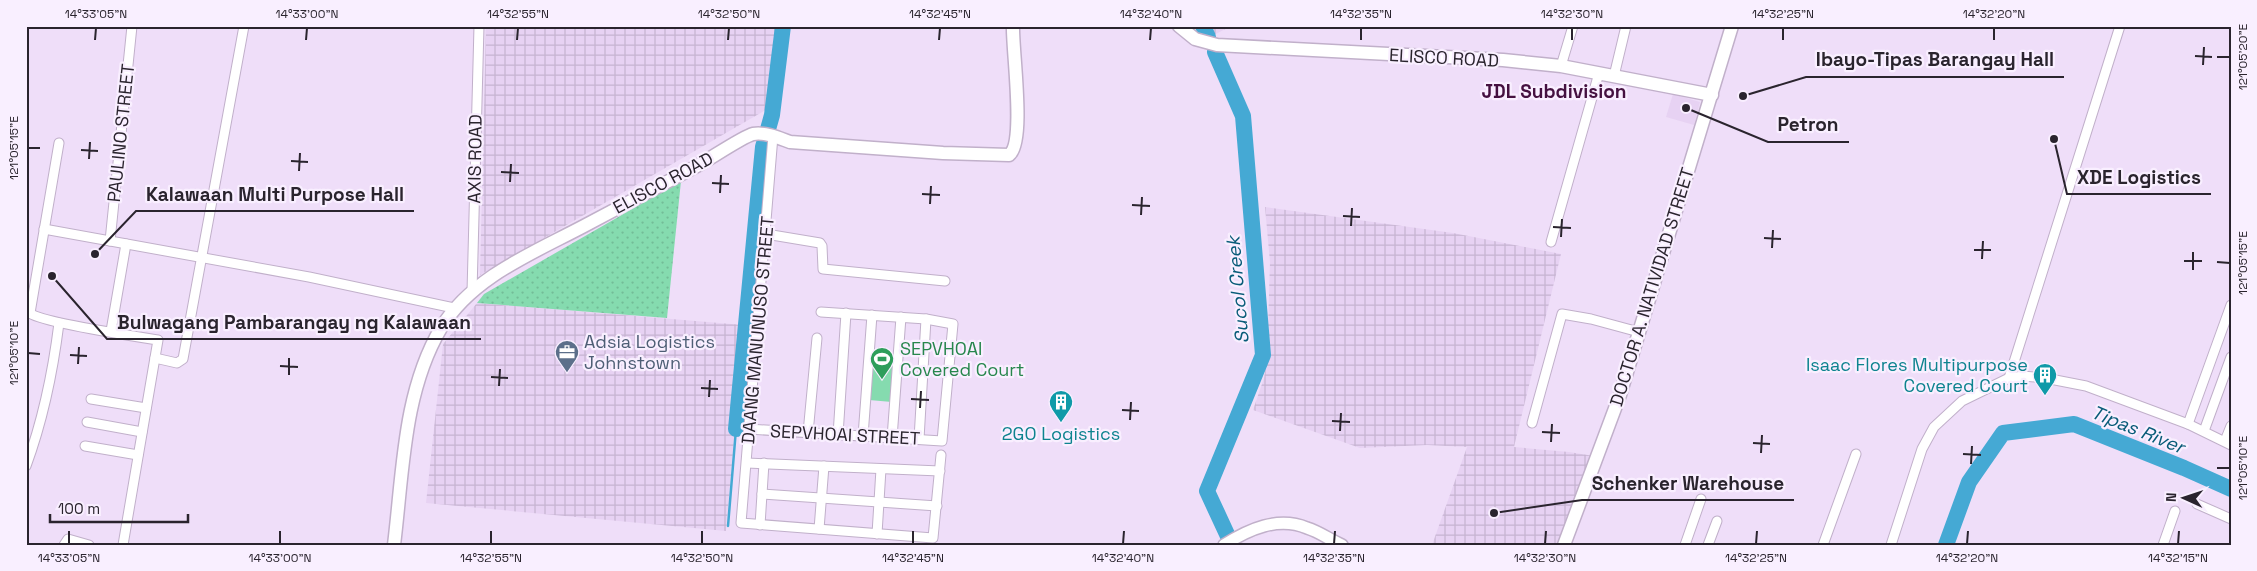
<svg xmlns="http://www.w3.org/2000/svg" width="2257" height="571" viewBox="0 0 2257 571" font-family="'Space Grotesk',sans-serif">
<defs>
<pattern id="industrial-grid" width="8" height="8" patternUnits="userSpaceOnUse" patternTransform="scale(1.25)"><rect width="8" height="8" fill="#e7d2f3"/><path d="M0 4h8M4 0v8" fill="none" stroke="#c6b4d1"/></pattern>
<pattern id="grass-dots" width="8" height="8" patternUnits="userSpaceOnUse" patternTransform="scale(1.25)"><rect width="8" height="8" fill="#85dbaf"/><path d="M2 2h.1M6 6h.1" fill="none" stroke="#73bc97" stroke-width="1.8" stroke-linecap="round"/></pattern>
</defs>
<rect width="100%" height="100%" fill="#efdef9"/>
<polygon fill="#e7d2f3" points="1673,94 1700,102 1694,125 1666,117"/>
<g fill="url(#industrial-grid)">
<polygon points="486,26 780,26 769,108 480,275"/>
<polygon points="1211,26 1231,26 1214,35"/>
<polygon points="1265,207 1453,233 1561,254 1514,447 1569,452 1594,456 1557,545 1432,545 1467,447 1427,445 1360,448 1253,410 1264,378 1267,359 1270,262"/>
<polygon points="477,303 744,325 726,531 426,503 443,344"/>
</g>
<polygon fill="url(#grass-dots)" points="681,181 667,318 477,303 484,294"/>
<polygon fill="#85dbaf" points="872,358 895,360 892,402 869,400"/>
<g fill="none" stroke-linecap="round" stroke-linejoin="round">
<polyline stroke="#45a9d4" stroke-width="2.5" points="728,526 736,429"/>
<g stroke="#45a9d4" stroke-width="16">
<polyline points="1203,26 1208,37"/>
<polyline points="1215,52 1243,116 1263,355 1207,491 1232,545"/>
<polyline points="736,429 763,147 772,115 783,26"/>
<polyline points="1946,545 1969,482 2003,433 2074,424 2184,468 2231,489"/>
</g>
<g stroke="#c1b0ca" stroke-width="11">
<g id="minor">
<polyline points="1561,66 1573,26"/>
<polyline points="1614,76 1626,26"/>
<polyline points="773,136 741,523 933,538 941,455"/>
<path d="M59,143l-29,170c9,9 109,24 128,27l-35,205"/>
<polyline points="44,229 309,277 454,308"/>
<polyline points="766,234 820,243 822,246 823,269 945,281"/>
<polyline points="110,241 132,26"/>
<polyline points="1551,242 1599,73"/>
<polyline points="472,292 479,26"/>
<polyline points="111,331 126,244"/>
<polyline points="155,358 177,363 183,359 244,26"/>
<polyline points="2009,378 2120,26"/>
<polyline points="91,399 146,408"/>
<polyline points="87,422 142,432"/>
<polyline points="1532,423 1562,314 1591,319 1639,332"/>
<polyline points="2188,424 2231,305"/>
<polyline points="748,429 942,441 953,324 926,319 821,312"/>
<polyline points="2204,431 2231,357"/>
<polyline points="808,433 817,338"/>
<polyline points="838,435 846,313"/>
<polyline points="863,436 872,315"/>
<polyline points="892,438 901,317"/>
<polyline points="919,439 926,319"/>
<polyline points="2225,441 2231,426"/>
<polyline points="85,446 138,455"/>
<polyline points="747,463 940,471"/>
<path d="M26,466c17,-46 27,-95 33,-143"/>
<polyline points="762,494 937,506"/>
<polyline points="2197,504 2231,519"/>
<polyline points="760,525 764,463"/>
<polyline points="819,529 824,466"/>
<polyline points="877,534 881,469"/>
<polyline points="64,545 68,539 89,545"/>
<polyline points="1685,545 1701,499"/>
<polyline points="1708,545 1717,521"/>
<polyline points="1823,545 1856,454"/>
<polyline points="1891,545 1922,449 1934,427 1962,401 2009,378 2023,376 2045,378 2086,386 2188,424 2231,445"/>
<polyline points="2163,545 2175,511"/>
</g>
</g>
<g stroke="#c1b0ca" stroke-width="14">
<path id="tertiary" d="M1224,545c25,-16 54,-29 83,-17 13,4 23,12 35,17"/>
</g>
<g stroke="#c1b0ca" stroke-width="15">
<g id="secondary">
<polyline points="1179,26 1195,39 1217,45 1503,60 1561,66 1712,95"/>
<path d="M394,545c9,-72 9,-153 47,-217 31,-51 92,-75 143,-102 38,-20 75,-40 113,-60 13,-7 45,-29 56,-32 13,-2 26,4 37,8l153,11 66,2c17,-12 3,-106 4,-129"/>
<polyline points="1564,545 1620,395 1732,26"/>
</g>
</g>
<use href="#minor" stroke="#fff" stroke-width="9"/>
<use href="#tertiary" stroke="#fff" stroke-width="11"/>
<use href="#secondary" stroke="#fff" stroke-width="12"/>
</g>
<path fill="none" stroke="#2a242e" stroke-width="2" d="M95,40l1,-12M306,40l1,-12M517,40l1,-12M728,40l1,-12M939,40l1,-12M1150,40l1,-12M1361,40v-12M1572,40v-12M1783,40v-12M1994,40v-12M2195,56l17,1M2217,57h13M2203,65l1,-18M28,148h12M81,150l17,1M89,159l1,-17M291,161l17,1M299,171l1,-18M501,172l18,1M510,182l1,-18M712,183l17,1M720,193l1,-18M922,194l18,1M930,204l1,-18M1132,205l18,1M1141,215l1,-18M1343,216l17,1M1351,226l1,-18M1553,227l18,1M1561,237l1,-18M1764,238l17,1M1772,248l1,-18M1974,250h17M1982,259l1,-18M2184,261h18M2217,262l13,1M2193,270v-18M28,353l12,1M70,355l17,1M78,364l1,-17M280,366l18,1M289,375v-17M491,377l17,1M499,386l1,-17M701,388l17,1M709,397l1,-17M911,399l18,1M920,408l1,-17M1122,410l17,1M1130,420l1,-18M1332,421l18,1M1340,431l1,-18M1542,432l18,1M1551,442l1,-18M1753,443l17,1M1761,453l1,-18M1963,454l18,1M1971,464l1,-18M2217,468h13M69,544v-13M280,544v-13M491,544v-13M702,544v-13M913,544v-13M1123,544l1,-13M1334,544l1,-13M1545,544l1,-13M1756,544l1,-13M1967,544l1,-13M2178,544l1,-13"/>
<defs>
<g id="office-pin" transform="scale(1.25)"><path d="M0 17L-7.5 6A9.5 9.5 0 1 1 7.5 6Z" fill="#5c6f8a" stroke="#f9efff"/><path d="M-6-3h4V-5.5h4V-3h4V5H-6ZM-1-4.5V-3h2v-1.5ZM-6 0V1H6V0Z" fill="#fff"/></g>
<g id="stadium-pin" transform="scale(1.25)"><path d="M0 17L-7.5 6A9.5 9.5 0 1 1 7.5 6Z" fill="#2e9e5b" stroke="#f9efff"/><path d="M0-5a6.5 5 0 1 0 0 10a6.5 5 0 1 0 0-10ZM-3.5-1.8h7v3.6h-7Z" fill="#fff"/></g>
<g id="building-pin" transform="scale(1.25)"><path d="M0 17L-7.5 6A9.5 9.5 0 1 1 7.5 6Z" fill="#0f9aa8" stroke="#f9efff"/><path d="M-4-6H4V6H1V3H-1V6H-4ZM-2.5-4.3h1.7v1.8h-1.7ZM.8-4.3h1.7v1.8H.8ZM-2.5-1h1.7V.8h-1.7ZM.8-1h1.7V.8H.8Z" fill="#fff"/></g>
</defs>
<g fill-rule="evenodd">
<use href="#office-pin" x="567" y="352"/>
<use href="#stadium-pin" x="882" y="359"/>
<use href="#building-pin" x="2045" y="375"/>
<use href="#building-pin" x="1061" y="402"/>
</g>
<g text-anchor="middle" stroke-width="4.5" stroke-linejoin="round" paint-order="stroke">
<g font-size="18" fill="#2a242e" stroke="#f9efff">
<text transform="translate(1444 58) rotate(3)" y="6">ELISCO ROAD</text>
<text transform="translate(121 133) rotate(-84)" y="6">PAULINO STREET</text>
<text transform="translate(475 159) rotate(-89)" y="6">AXIS ROAD</text>
<text transform="translate(663 183) rotate(-28)" y="6">ELISCO ROAD</text>
<text transform="translate(1652 287) rotate(-73)" y="6">DOCTOR A. NATIVIDAD STREET</text>
<text transform="translate(758 330) rotate(-85)" y="6">DAANG MANUNUSO STREET</text>
<text transform="translate(845 435) rotate(3)" y="6">SEPVHOAI STREET</text>
</g>
<g font-size="18" fill="#4e5e75" stroke="#f9efff" text-anchor="start">
<text x="584" y="348">Adsia Logistics<tspan x="584" dy="21">Johnstown</tspan></text>
</g>
<g font-size="18" fill="#27864d" stroke="#f9efff" text-anchor="start">
<text x="900" y="355">SEPVHOAI<tspan x="900" dy="21">Covered Court</tspan></text>
</g>
<g font-size="18" fill="#0d838f" stroke="#f9efff" text-anchor="end">
<text x="2028" y="371">Isaac Flores Multipurpose<tspan x="2028" dy="21">Covered Court</tspan></text>
<text x="1061" y="440" text-anchor="middle">2GO Logistics</text>
</g>
<g font-size="19" font-weight="bold" fill="#451140" stroke="#f9efff">
<text x="1554" y="98">JDL Subdivision</text>
</g>
<g font-size="19" font-style="italic" fill="#085b78" stroke="#f9efff">
<text transform="translate(1237 290) rotate(-95)" y="7">Sucol Creek</text>
<text transform="translate(2138 429) rotate(22)" y="7">Tipas River</text>
</g>
</g>
<path fill="none" stroke="#2a242e" stroke-width="2" d="M1743 96L1806 77H2064M1686 108L1768 142H1849M2054 139L2067 194H2211M95 254L136 211H414M52 276L107 339H481M1494 513L1582 500H1794"/>
<g fill="#2a242e" stroke="#f9efff" stroke-width="2">
<circle cx="1743" cy="96" r="5"/>
<circle cx="1686" cy="108" r="5"/>
<circle cx="2054" cy="139" r="5"/>
<circle cx="95" cy="254" r="5"/>
<circle cx="52" cy="276" r="5"/>
<circle cx="1494" cy="513" r="5"/>
</g>
<g font-size="19" text-anchor="middle" font-weight="bold" fill="#2a242e" stroke="#f9efff" stroke-width="4.5" stroke-linejoin="round" paint-order="stroke">
<text x="1935" y="66">Ibayo-Tipas Barangay Hall</text>
<text x="1808" y="131">Petron</text>
<text x="2139" y="184">XDE Logistics</text>
<text x="275" y="201">Kalawaan Multi Purpose Hall</text>
<text x="294" y="329">Bulwagang Pambarangay ng Kalawaan</text>
<text x="1688" y="490">Schenker Warehouse</text>
</g>
<rect width="2257" height="571" fill="none" stroke="#f9efff" stroke-width="55"/>
<g transform="translate(2184 498) rotate(273)" stroke="#f9efff" stroke-width="4" paint-order="stroke">
<path d="M0-4L9 19L0 12L-9 19Z" fill="#2a242e"/>
<text y="-8" font-size="14" font-weight="bold" text-anchor="middle" fill="#2a242e">N</text>
</g>
<path d="M50 514v8h138v-8" fill="none" stroke="#2a242e" stroke-width="2.5"/>
<text x="58" y="514" font-size="15" fill="#2a242e" stroke="#f9efff" stroke-width="4" paint-order="stroke">100 m</text>
<rect x="28" y="28" width="2202" height="516" fill="none" stroke="#2a242e" stroke-width="2"/>
<g font-size="12" text-anchor="middle" fill="#2a242e">
<text x="96" y="18">14°33'05"N</text>
<text x="307" y="18">14°33'00"N</text>
<text x="518" y="18">14°32'55"N</text>
<text x="729" y="18">14°32'50"N</text>
<text x="940" y="18">14°32'45"N</text>
<text x="1151" y="18">14°32'40"N</text>
<text x="1361" y="18">14°32'35"N</text>
<text x="1572" y="18">14°32'30"N</text>
<text x="1783" y="18">14°32'25"N</text>
<text x="1994" y="18">14°32'20"N</text>
<text transform="translate(2243 57) rotate(-90)" y="4">121°05'20"E</text>
<text transform="translate(14 148) rotate(-90)" y="4">121°05'15"E</text>
<text transform="translate(2243 263) rotate(-90)" y="4">121°05'15"E</text>
<text transform="translate(14 353) rotate(-90)" y="4">121°05'10"E</text>
<text transform="translate(2243 468) rotate(-90)" y="4">121°05'10"E</text>
<text x="69" y="562">14°33'05"N</text>
<text x="280" y="562">14°33'00"N</text>
<text x="491" y="562">14°32'55"N</text>
<text x="702" y="562">14°32'50"N</text>
<text x="913" y="562">14°32'45"N</text>
<text x="1123" y="562">14°32'40"N</text>
<text x="1334" y="562">14°32'35"N</text>
<text x="1545" y="562">14°32'30"N</text>
<text x="1756" y="562">14°32'25"N</text>
<text x="1967" y="562">14°32'20"N</text>
<text x="2178" y="562">14°32'15"N</text>
</g>
</svg>
